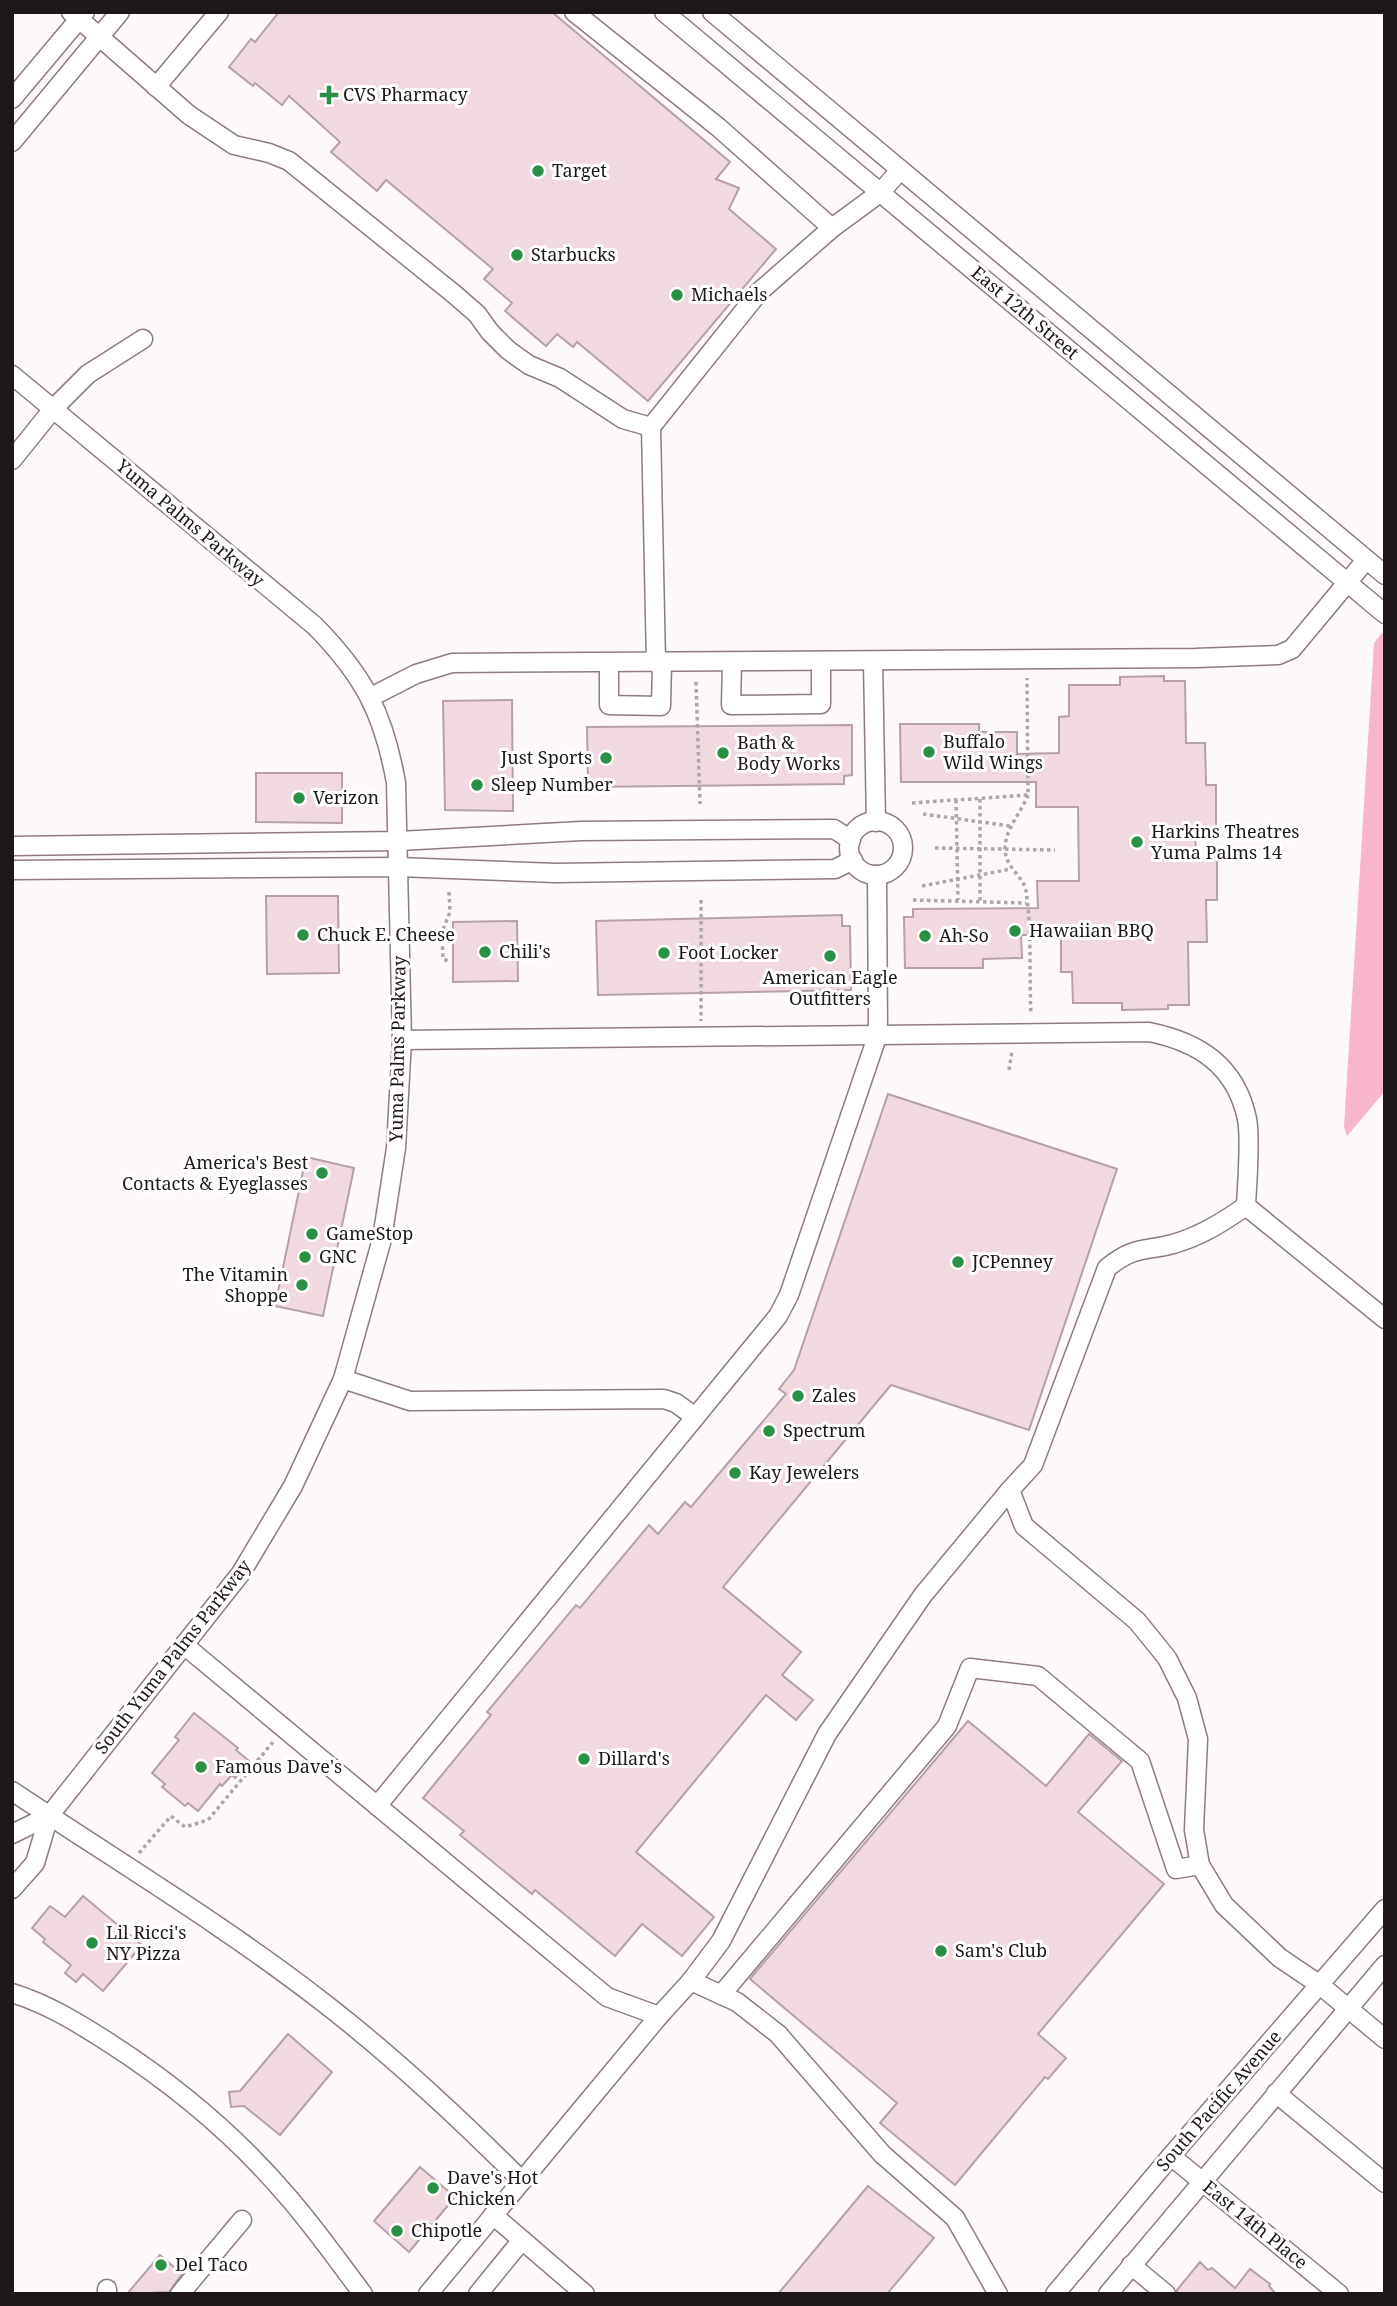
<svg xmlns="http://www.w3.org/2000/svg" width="1397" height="2306" viewBox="0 0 1397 2306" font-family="'Noto Serif',serif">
<rect width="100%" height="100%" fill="#fdf8f9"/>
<polygon fill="#f9b5ca" points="1382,633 1385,636 1385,1091 1347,1136 1344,1127 1374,643"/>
<g fill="#f0dae0" stroke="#b5a1a7" stroke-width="2">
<polygon points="279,12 552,12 730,162 716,179 739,188 729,209 776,249 648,401 577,342 573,347 557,334 546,346 505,311 512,303 484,279 493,269 386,180 377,191 331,152 340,142 289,96 282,105 255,83 253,86 229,67 251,39 255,42"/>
<polygon points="1164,676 1164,681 1185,681 1186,743 1205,743 1206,785 1216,785 1216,827 1195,827 1196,858 1217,858 1217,900 1206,900 1207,942 1188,942 1189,1005 1168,1005 1168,1009 1122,1010 1122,1003 1073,1003 1072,972 1061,972 1061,935 1021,935 1022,958 983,959 983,968 905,968 904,917 913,917 913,909 1038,908 1037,881 1079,881 1078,807 1036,807 1036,782 901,782 900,724 979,724 979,732 1017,732 1017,754 1059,753 1059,717 1069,716 1069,685 1120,685 1120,677"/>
<polygon points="512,700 513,811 445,810 443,701"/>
<polygon points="852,725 852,775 844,776 844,784 588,787 587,727"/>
<polygon points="256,773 342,773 342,823 256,822"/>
<polygon points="266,896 338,896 339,973 267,974"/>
<polygon points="842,915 842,926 850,926 851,990 598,995 596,921"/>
<polygon points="517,921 518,981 453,982 453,922"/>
<polygon points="888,1094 1117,1169 1029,1430 891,1385 723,1587 801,1652 782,1675 813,1700 796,1720 766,1695 636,1852 714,1917 682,1956 642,1924 615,1956 535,1890 532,1894 460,1835 464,1831 423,1798 491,1715 487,1712 576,1605 580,1608 649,1525 658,1534 685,1502 691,1507 786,1394 779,1389 794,1370"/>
<polygon points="306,1157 354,1168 323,1316 275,1306"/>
<polygon points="194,1713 238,1748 236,1750 249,1761 235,1778 232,1775 222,1786 220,1784 198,1811 188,1803 185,1806 162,1787 165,1784 152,1773 179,1740 175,1737"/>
<polygon points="968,1721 1046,1786 1089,1734 1122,1761 1078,1812 1164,1884 1038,2034 1066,2058 1048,2079 1045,2077 955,2185 880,2123 897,2103 750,1979"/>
<polygon points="83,1896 142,1945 103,1991 83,1974 76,1982 65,1973 71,1965 43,1942 45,1939 32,1928 50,1906 65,1917"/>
<polygon points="288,2034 332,2072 280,2135 244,2106 231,2107 229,2092 240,2091"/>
<polygon points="420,2167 455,2197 409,2252 374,2221"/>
<polygon points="868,2186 934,2238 887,2294 778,2294"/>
<polygon points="160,2255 182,2274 169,2292 127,2294"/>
<polygon points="1200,2262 1208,2270 1212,2268 1235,2288 1250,2269 1270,2284 1269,2286 1276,2294 1177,2294 1177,2290"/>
</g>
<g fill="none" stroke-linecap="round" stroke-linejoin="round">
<g stroke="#8f7b81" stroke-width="21">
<g id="minor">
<polyline points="71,12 189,115 234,145 269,153 289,161 454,294 477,314 490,332 508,350 529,365 560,378 623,419 651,427 759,292 832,228 881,192 900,170"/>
<polyline points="574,12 718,127 832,228"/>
<polyline points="664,12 1385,614"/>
<polyline points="712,12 1385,575"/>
<polyline points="156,87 219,12"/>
<polyline points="12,99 85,12"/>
<polyline points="12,142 120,12"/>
<path d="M12,375l303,251c49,50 69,88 81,157l6,257 -6,108 -14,91 -39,140 -50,107 -52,87 -192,243 -14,47 -23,26"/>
<polyline points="651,427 656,663"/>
<polyline points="12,460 53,409 88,374 143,339"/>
<polyline points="873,661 876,822"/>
<polyline points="732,662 731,705 821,704 821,661"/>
<polyline points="609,663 609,705 661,706 662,663"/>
<polyline points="371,697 416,674 452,663 1196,658 1278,655 1292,649 1366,560"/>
<circle cx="876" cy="848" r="27"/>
<polyline points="12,846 399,841 581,831 834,829 851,840"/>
<polyline points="12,870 398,867 556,873 835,869 853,860"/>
<path d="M402,1040l747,-8c50,10 87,34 98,87 4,20 0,65 -1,87"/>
<path d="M1385,1319l-139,-113c-23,16 -45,30 -73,38 -31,8 -39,2 -66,24l-74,197 -23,25 14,36 113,95 30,37 20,40 11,41 -4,91 6,35 24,40 56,53 40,27 65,54"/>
<polyline points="343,1379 410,1401 664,1399 676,1403 695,1417"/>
<polyline points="184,1645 607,1997 659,2016 691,1981 737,2002 778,2034 882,2154 955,2218 998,2294"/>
<path d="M12,1791c105,70 213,135 312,212 70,54 136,116 198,178"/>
<polyline points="377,1806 778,1316 789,1295 878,1034 877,875"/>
<polyline points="12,1834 49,1816"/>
<polyline points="691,1981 721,1941 827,1734 923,1595 1010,1490"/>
<path d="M12,1993c36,11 68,31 99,51 65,42 127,94 177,153 27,31 50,64 75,97"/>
<polyline points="721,1995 947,1726 970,1668 1038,1676 1140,1761 1176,1869 1200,1865"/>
<polyline points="1276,2093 1385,2183"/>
<polyline points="1171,2156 1339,2294"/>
<polyline points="493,2215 585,2294"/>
<polyline points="1131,2265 1166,2294"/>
<polyline points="107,2289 107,2294"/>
<polyline points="180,2294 242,2220"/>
<polyline points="428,2294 659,2016"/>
<polyline points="478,2294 522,2240"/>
<polyline points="1055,2294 1171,2156 1385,1909"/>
<polyline points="1108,2294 1385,1965"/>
</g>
</g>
<g stroke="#aca7a8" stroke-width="3.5" stroke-dasharray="3.5 3.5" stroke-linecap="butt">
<polyline points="696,682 700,804"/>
<path d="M1028,795c-7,18 -23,34 -23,54 0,18 19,28 21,42 6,40 3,83 5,124"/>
<polyline points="980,799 980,901"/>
<polyline points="956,800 958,900"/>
<polyline points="912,803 1028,795 1027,678"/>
<polyline points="923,814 1010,826"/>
<polyline points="935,848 1055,850"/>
<polyline points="922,886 1011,869"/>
<polyline points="449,892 450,912 442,932 443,959 451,962"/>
<polyline points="701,900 701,1021"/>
<polyline points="913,900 1026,903"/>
<polyline points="1009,1070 1012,1051"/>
<polyline points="139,1853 171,1816 185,1827 208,1820 273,1742"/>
</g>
<use href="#minor" stroke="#fff" stroke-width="18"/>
</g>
<g fill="#2a9046" stroke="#fff" stroke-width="2.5">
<path d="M325.5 84.5h7v7h7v7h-7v7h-7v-7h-7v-7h7z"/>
<circle cx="538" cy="171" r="7"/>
<circle cx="517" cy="255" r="7"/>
<circle cx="677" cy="295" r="7"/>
<circle cx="929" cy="752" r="7"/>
<circle cx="723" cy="753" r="7"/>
<circle cx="606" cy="758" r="7"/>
<circle cx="477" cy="785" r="7"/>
<circle cx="299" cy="798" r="7"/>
<circle cx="1137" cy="842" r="7"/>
<circle cx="1015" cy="931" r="7"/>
<circle cx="303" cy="935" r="7"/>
<circle cx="925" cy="936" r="7"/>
<circle cx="485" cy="952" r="7"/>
<circle cx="664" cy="953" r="7"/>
<circle cx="830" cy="956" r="7"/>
<circle cx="322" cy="1173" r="7"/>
<circle cx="312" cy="1234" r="7"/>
<circle cx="305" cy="1257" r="7"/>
<circle cx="958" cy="1262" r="7"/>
<circle cx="302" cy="1285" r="7"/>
<circle cx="798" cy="1396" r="7"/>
<circle cx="769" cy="1431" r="7"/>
<circle cx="735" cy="1473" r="7"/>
<circle cx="584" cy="1759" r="7"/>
<circle cx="201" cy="1767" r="7"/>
<circle cx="92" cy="1943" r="7"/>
<circle cx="941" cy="1951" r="7"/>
<circle cx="433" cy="2188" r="7"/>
<circle cx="397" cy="2231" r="7"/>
<circle cx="161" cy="2265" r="7"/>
</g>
<g text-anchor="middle" stroke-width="6" stroke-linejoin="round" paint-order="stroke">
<g font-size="18" fill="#1e1719" stroke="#fff" text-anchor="start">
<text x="343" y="101">CVS Pharmacy</text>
<text x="552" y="177">Target</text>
<text x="531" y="261">Starbucks</text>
<text x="691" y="301">Michaels</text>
<text x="943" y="748">Buffalo<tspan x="943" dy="21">Wild Wings</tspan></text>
<text x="737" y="749">Bath &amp;<tspan x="737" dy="21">Body Works</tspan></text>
<text x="592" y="764" text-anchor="end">Just Sports</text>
<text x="491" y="791">Sleep Number</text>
<text x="313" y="804">Verizon</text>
<text x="1151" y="838">Harkins Theatres<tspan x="1151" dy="21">Yuma Palms 14</tspan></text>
<text x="1029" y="937">Hawaiian BBQ</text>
<text x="317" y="941">Chuck E. Cheese</text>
<text x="939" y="942">Ah-So</text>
<text x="499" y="958">Chili's</text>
<text x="678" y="959">Foot Locker</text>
<text x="830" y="984" text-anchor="middle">American Eagle<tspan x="830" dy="21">Outfitters</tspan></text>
<text x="308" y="1169" text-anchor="end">America's Best<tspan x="308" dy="21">Contacts &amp; Eyeglasses</tspan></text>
<text x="326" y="1240">GameStop</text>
<text x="319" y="1263">GNC</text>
<text x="972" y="1268">JCPenney</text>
<text x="288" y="1281" text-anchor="end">The Vitamin<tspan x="288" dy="21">Shoppe</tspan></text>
<text x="812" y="1402">Zales</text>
<text x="783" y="1437">Spectrum</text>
<text x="749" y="1479">Kay Jewelers</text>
<text x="598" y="1765">Dillard's</text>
<text x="215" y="1773">Famous Dave's</text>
<text x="106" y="1939">Lil Ricci's<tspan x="106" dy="21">NY Pizza</tspan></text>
<text x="955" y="1957">Sam's Club</text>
<text x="447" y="2184">Dave's Hot<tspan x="447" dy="21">Chicken</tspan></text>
<text x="411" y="2237">Chipotle</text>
<text x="175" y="2271">Del Taco</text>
</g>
<g font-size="18" fill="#1e1719" stroke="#fff">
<text transform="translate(1025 313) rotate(40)" y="6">East 12th Street</text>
<text transform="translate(190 523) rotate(40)" y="6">Yuma Palms Parkway</text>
<text transform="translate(398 1049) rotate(-89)" y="6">Yuma Palms Parkway</text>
<text transform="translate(173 1657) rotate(-52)" y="6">South Yuma Palms Parkway</text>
<text transform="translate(1219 2101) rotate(-49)" y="6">South Pacific Avenue</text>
<text transform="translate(1255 2225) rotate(39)" y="6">East 14th Place</text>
</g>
</g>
<rect width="1397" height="2306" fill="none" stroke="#1e1719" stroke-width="28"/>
</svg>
